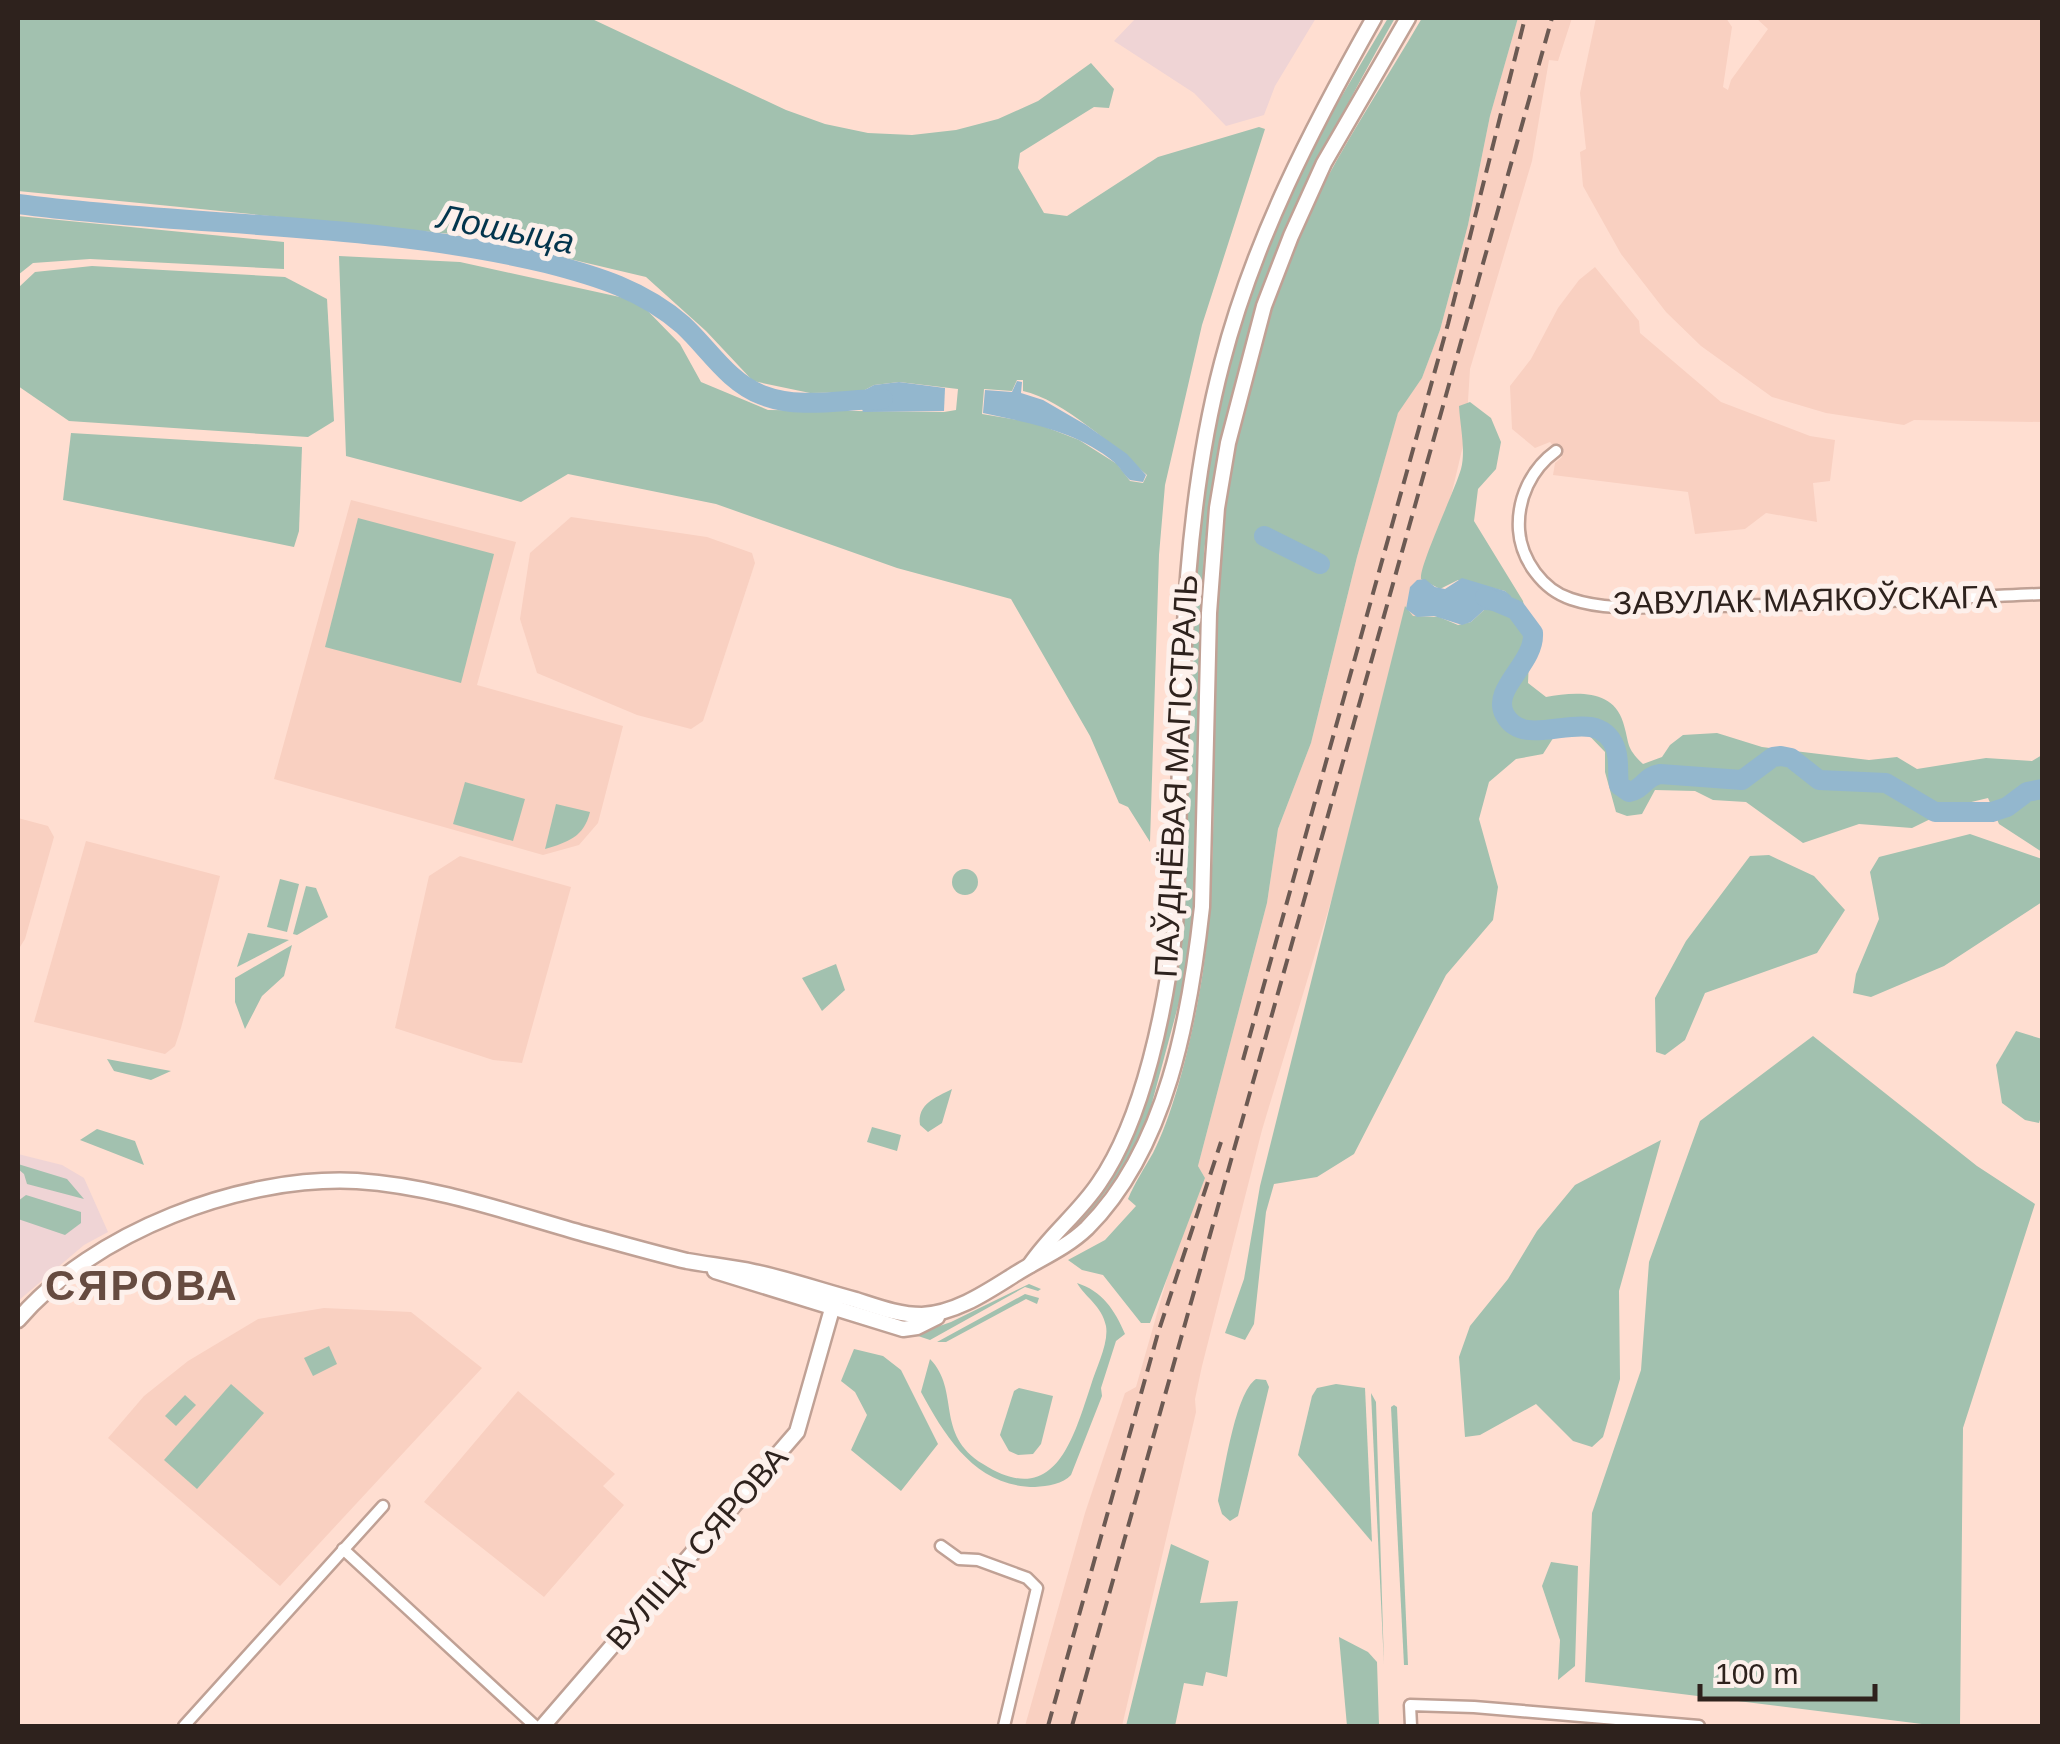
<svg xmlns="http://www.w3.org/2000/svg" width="2060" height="1744" viewBox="0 0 2060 1744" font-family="Helvetica,sans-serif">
<rect width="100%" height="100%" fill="#ffded1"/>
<g fill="#efd4d5">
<polygon points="1136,18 1316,18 1275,86 1264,115 1226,126 1194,93 1114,41"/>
<polygon points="18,1154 62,1165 84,1178 108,1232 84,1245 18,1301"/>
</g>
<g fill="#f9d0c1">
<polygon points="1518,18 1572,18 1558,61 1549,60 1532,161 1470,369 1466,433 1443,530 1262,1130 1202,1366 1195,1399 1196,1412 1122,1726 1025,1726 1085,1513 1125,1393 1136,1387 1176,1247 1205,1178 1198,1166 1267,903 1278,829 1311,743 1357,557 1398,412 1422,378 1440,330 1468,225 1490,116"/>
<polygon points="1596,18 1726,18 1732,27 1723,87 1728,90 1731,80 1768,29 1756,18 2042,18 2042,422 1914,420 1904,425 1826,413 1772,397 1701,346 1666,312 1621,254 1583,186 1580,152 1586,149 1580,93"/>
<polygon points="1595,267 1639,321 1640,333 1721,402 1810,436 1835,440 1830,481 1813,483 1817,522 1766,513 1745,529 1695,534 1688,492 1553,475 1555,463 1562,457 1550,442 1535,448 1512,429 1510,386 1531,359 1558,308 1579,280"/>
<polygon points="351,500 516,542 477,685 623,726 598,823 579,845 543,855 274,779"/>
<polygon points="571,517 707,537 752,553 755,563 703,721 691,729 637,715 537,673 520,619 530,553"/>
<polygon points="18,818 48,826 54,837 25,939 18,950"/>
<polygon points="86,841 220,876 181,1028 175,1046 165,1054 34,1022"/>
<polygon points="460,856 571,887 522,1063 493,1060 395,1028 429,876"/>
<polygon points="324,1308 411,1312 482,1368 280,1586 108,1438 144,1396 188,1361 258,1319"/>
<polygon points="518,1391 615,1474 603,1486 624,1505 544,1597 424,1502"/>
</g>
<g fill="#a2c1af" fill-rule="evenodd">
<path d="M18,18h572l196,92 39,14 43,9 44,2 44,-5 42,-11 40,-18 53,-38 23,26 -5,19 -15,-1 -74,46 -2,15 26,45 23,3 91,-59 101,-30 6,2 -63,196 -37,160 -6,70 -9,287 -22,-35 -9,-4 -29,-67 -79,-137 -114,-31 -181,-64 -148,-30 -47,28 -175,-46 -7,-200 121,6 178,39 42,43 21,38 67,28 176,2 12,-2 2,-21 -59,-7 -25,3 -13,7 -51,1 -57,-12 -47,-50 -60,-54 -174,-41 -454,-45zM1017,380h6v11c39,8 95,59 124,84l-4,8 -13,-2 -13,-17 -38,-24 -44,-17 -53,-9 2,-25 28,2z"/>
<path d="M1388,18h7c-101,178 -170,328 -191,535l-11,367 -12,75 -35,130 -14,31 -45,61 -31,27 -3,-5c24,-25 52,-50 69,-80 16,-29 23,-62 32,-93 55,-188 20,-381 48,-572 18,-125 59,-247 117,-358 22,-40 46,-79 69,-118z"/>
<path d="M1422,18h96l-28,98 -22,109 -28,105 -18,48 -24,35 -41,144 -46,186 -33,86 -11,74 -69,263 7,12 -55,145h-9l-38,-48 -21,-5 -14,-10 37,-20 31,-34 -8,-7c7,-17 16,-30 25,-46 24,-47 42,-129 50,-182 21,-147 1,-297 20,-445 14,-107 41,-221 89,-319 32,-65 74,-127 110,-189z"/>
<polygon points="18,216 284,242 284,269 90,259 33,263 18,275"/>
<polygon points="92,266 285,277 327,299 334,421 308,437 69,421 18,386 18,288 35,272"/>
<path d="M1470,402l21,16 10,24 -5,27 -18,20 -4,32 49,80 7,34 -2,48 18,14c27,-5 67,-9 77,25 7,22 2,25 20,42l19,-7 8,-12 13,-10 34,-2 45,14 107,13 28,-3 20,12 69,-11 46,3 10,-6v97l-43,-28 -11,-26 -29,7 -47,23 -53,-4 -56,19 -57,-41 -33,-2 -18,-9 -40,-1 -13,24 -15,2 -11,-4 -11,-40v-20l-24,-25 -24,5 -14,22 -27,5 -27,23 -10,37 19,68 -5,33 -47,55 -92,179 -37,23 -43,7 -8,28 -12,112 -9,16 -20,-7 19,-54 16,-93 145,-580 8,10 26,1 19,8 13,-3 13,-12 28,-10 -7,-9 -47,-11 -18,9 -19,-10c-2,-13 34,-89 40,-110 5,-18 -1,-44 -2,-63z"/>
<polygon points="71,433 302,447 299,531 294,547 63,500"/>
<polygon points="358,518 494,554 461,683 325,647"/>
<polygon points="465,782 525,799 513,841 453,824"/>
<path d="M556,804l34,8c-6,25 -22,30 -45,37z"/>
<polygon points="1970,834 2042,859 2042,902 1944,966 1871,997 1853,993 1856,974 1879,919 1870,872 1879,857"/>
<polygon points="1769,855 1814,876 1845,910 1817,953 1705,993 1685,1040 1665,1055 1656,1052 1655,998 1686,941 1750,856"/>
<circle cx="965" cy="882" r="13"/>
<polygon points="280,879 299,884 287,932 267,927"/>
<polygon points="306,886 316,888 328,917 297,935 293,934"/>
<polygon points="248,933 289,940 237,967"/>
<polygon points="292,945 284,976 262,996 245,1029 235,1002 235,978"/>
<polygon points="836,964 845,990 822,1011 802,978"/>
<polygon points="2016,1031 2042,1039 2042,1113 2039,1123 2025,1120 2002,1103 1996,1065"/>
<polygon points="1813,1036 1977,1166 2035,1204 1963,1428 1960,1726 1938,1726 1585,1682 1592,1513 1641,1370 1649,1262 1700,1121"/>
<polygon points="107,1059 171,1071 151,1080 114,1071"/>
<path d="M952,1089l-10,34 -14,9 -8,-7c-3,-21 15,-27 32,-36z"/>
<polygon points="872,1127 901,1135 897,1151 867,1142"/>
<polygon points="97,1129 135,1141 144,1165 80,1140"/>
<polygon points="1661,1140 1619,1291 1620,1379 1603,1437 1592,1447 1573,1441 1536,1404 1480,1435 1465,1437 1459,1357 1470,1326 1508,1279 1537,1231 1575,1185"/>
<polygon points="18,1164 67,1179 84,1199 27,1184 24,1174 18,1169"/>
<polygon points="26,1195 81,1212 81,1223 65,1235 18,1219 18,1201"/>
<path d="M1077,1283c25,8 38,27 48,51l-9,7 -15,47 1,8 -31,79c-8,9 -23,11 -36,12 -59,0 -89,-49 -114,-95l9,-33c31,32 4,75 53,105 72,46 90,-25 108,-79 5,-17 18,-42 15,-59 -4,-20 -21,-29 -29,-43z"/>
<polygon points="1029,1284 1041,1289 1038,1291 1025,1287 930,1340 918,1336 917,1334 951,1322"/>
<polygon points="1025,1294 1039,1298 1037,1304 1026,1299 946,1342 937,1342"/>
<polygon points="329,1346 337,1364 313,1376 304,1358"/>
<polygon points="854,1349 883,1356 901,1370 938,1444 901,1491 851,1450 867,1415 855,1392 841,1381"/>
<path d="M1256,1379l10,1 3,7 -31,129 -8,5 -8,-7 -4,-13c6,-27 17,-108 38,-122z"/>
<polygon points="231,1384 264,1413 197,1489 164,1460"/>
<polygon points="1336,1384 1365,1388 1372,1542 1298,1455 1312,1396 1317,1388"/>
<polygon points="1019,1388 1053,1396 1041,1444 1033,1454 1018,1455 1009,1451 1000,1435 1014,1391"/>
<polygon points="1371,1393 1376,1402 1384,1665"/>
<polygon points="185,1395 196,1405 176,1426 165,1416"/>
<polygon points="1394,1405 1397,1407 1408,1665 1404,1665 1391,1407"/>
<polygon points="1171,1544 1209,1561 1200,1603 1238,1601 1227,1677 1206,1672 1203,1686 1184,1683 1175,1726 1126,1726"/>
<polygon points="1551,1562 1578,1566 1575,1666 1558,1680 1560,1640 1542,1586"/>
<polygon points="1339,1637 1368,1652 1377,1662 1379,1726 1347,1726"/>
</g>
<g fill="#93b7ce">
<path d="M1017,381l5,1 -1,11 22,7 43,25 41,29 19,21 -3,7 -13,-2c-7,-6 -10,-13 -16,-18 -37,-31 -85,-39 -131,-49l2,-23 27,2z"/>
<polygon points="899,382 945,388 944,411 863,412 859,399 861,392 874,385"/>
<polygon points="1462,578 1505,591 1511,596 1511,603 1500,611 1484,610 1471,622 1462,625 1434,616 1417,617 1406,609 1410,587 1417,580 1425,579 1435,587 1445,589"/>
</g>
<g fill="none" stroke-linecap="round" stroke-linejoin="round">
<g stroke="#93b7ce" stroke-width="20">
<path d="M18,204c174,23 357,18 528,59 51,13 97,27 137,62 26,24 45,57 79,70 39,15 81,4 121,4"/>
<polyline points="1264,536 1320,564"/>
<path d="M1485,597l31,13 17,23c2,31 -43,56 -28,82 22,40 90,-16 110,32 5,12 2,26 4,38l10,7c14,-2 16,-16 31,-18l82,6 31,-23 8,-1 10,2 28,22 67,3 49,29h57l15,-5 20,-15 15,-3"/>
</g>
<g stroke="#c0a195" stroke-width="15">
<g id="street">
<path d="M1556,451c-25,18 -39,48 -37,79 2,30 24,60 52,69 38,13 82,7 121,7 117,0 234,-7 350,-12"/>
<polyline points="941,1546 959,1559 978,1560 1027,1578 1037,1588 1004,1726"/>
<polyline points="343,1549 535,1726"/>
<polyline points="184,1726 383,1506"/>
<polyline points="1411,1726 1410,1705 1474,1707 1699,1726"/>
</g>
</g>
<g stroke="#c0a195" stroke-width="19">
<g id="secondary">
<path d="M1030,1265c20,-30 49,-52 69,-82 45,-65 67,-178 76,-256 9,-188 -1,-381 47,-564 32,-124 90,-235 152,-345"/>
<polyline points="715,1271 903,1329 917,1327 937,1317"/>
<path d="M18,1320c75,-88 224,-145 339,-139 78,5 153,32 228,53 34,9 68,19 102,27 22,4 45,6 67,11 34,7 68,19 102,28 22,7 43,15 66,15 35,-2 66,-24 95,-42 24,-15 49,-25 70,-45 80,-80 103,-212 115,-321l7,-294 8,-105 11,-65 36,-137 27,-70 33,-73 84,-145"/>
<polyline points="543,1726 797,1432 836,1295"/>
</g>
</g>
<use href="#street" stroke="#fff" stroke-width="10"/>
<use href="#secondary" stroke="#fff" stroke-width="14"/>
<g stroke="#6c5a53" stroke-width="4" stroke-dasharray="15 8" stroke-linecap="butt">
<polyline points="1243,1060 1448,324 1525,18"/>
<polyline points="1048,1726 1158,1333 1221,1142"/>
<polyline points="1072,1726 1552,18"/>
</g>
</g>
<g text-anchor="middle" stroke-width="10" stroke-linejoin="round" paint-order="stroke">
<g font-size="32" fill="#2e221d" stroke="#fdf0eb">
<text transform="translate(1805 600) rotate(-1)" y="11">ЗАВУЛАК МАЯКОЎСКАГА</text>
<text transform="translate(1176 776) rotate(-87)" y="11">ПАЎДНЁВАЯ МАГІСТРАЛЬ</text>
<text transform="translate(697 1548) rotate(-49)" y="11">ВУЛІЦА СЯРОВА</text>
</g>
<g font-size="35" font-style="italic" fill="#03354d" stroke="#fdf0eb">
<text transform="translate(506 229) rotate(11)" y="12">Лошыца</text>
</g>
<g font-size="42" font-weight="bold" letter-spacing="2.5" fill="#664b40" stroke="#fdf0eb">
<text x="142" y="1300">СЯРОВА</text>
</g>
</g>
<rect width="2060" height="1744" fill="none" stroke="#2e221d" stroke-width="40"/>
<path d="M1700 1684v15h175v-15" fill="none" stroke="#2e221d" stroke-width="5"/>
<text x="1715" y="1684" font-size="30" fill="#2e221d" stroke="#fdf0eb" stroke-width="8" paint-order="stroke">100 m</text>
</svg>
